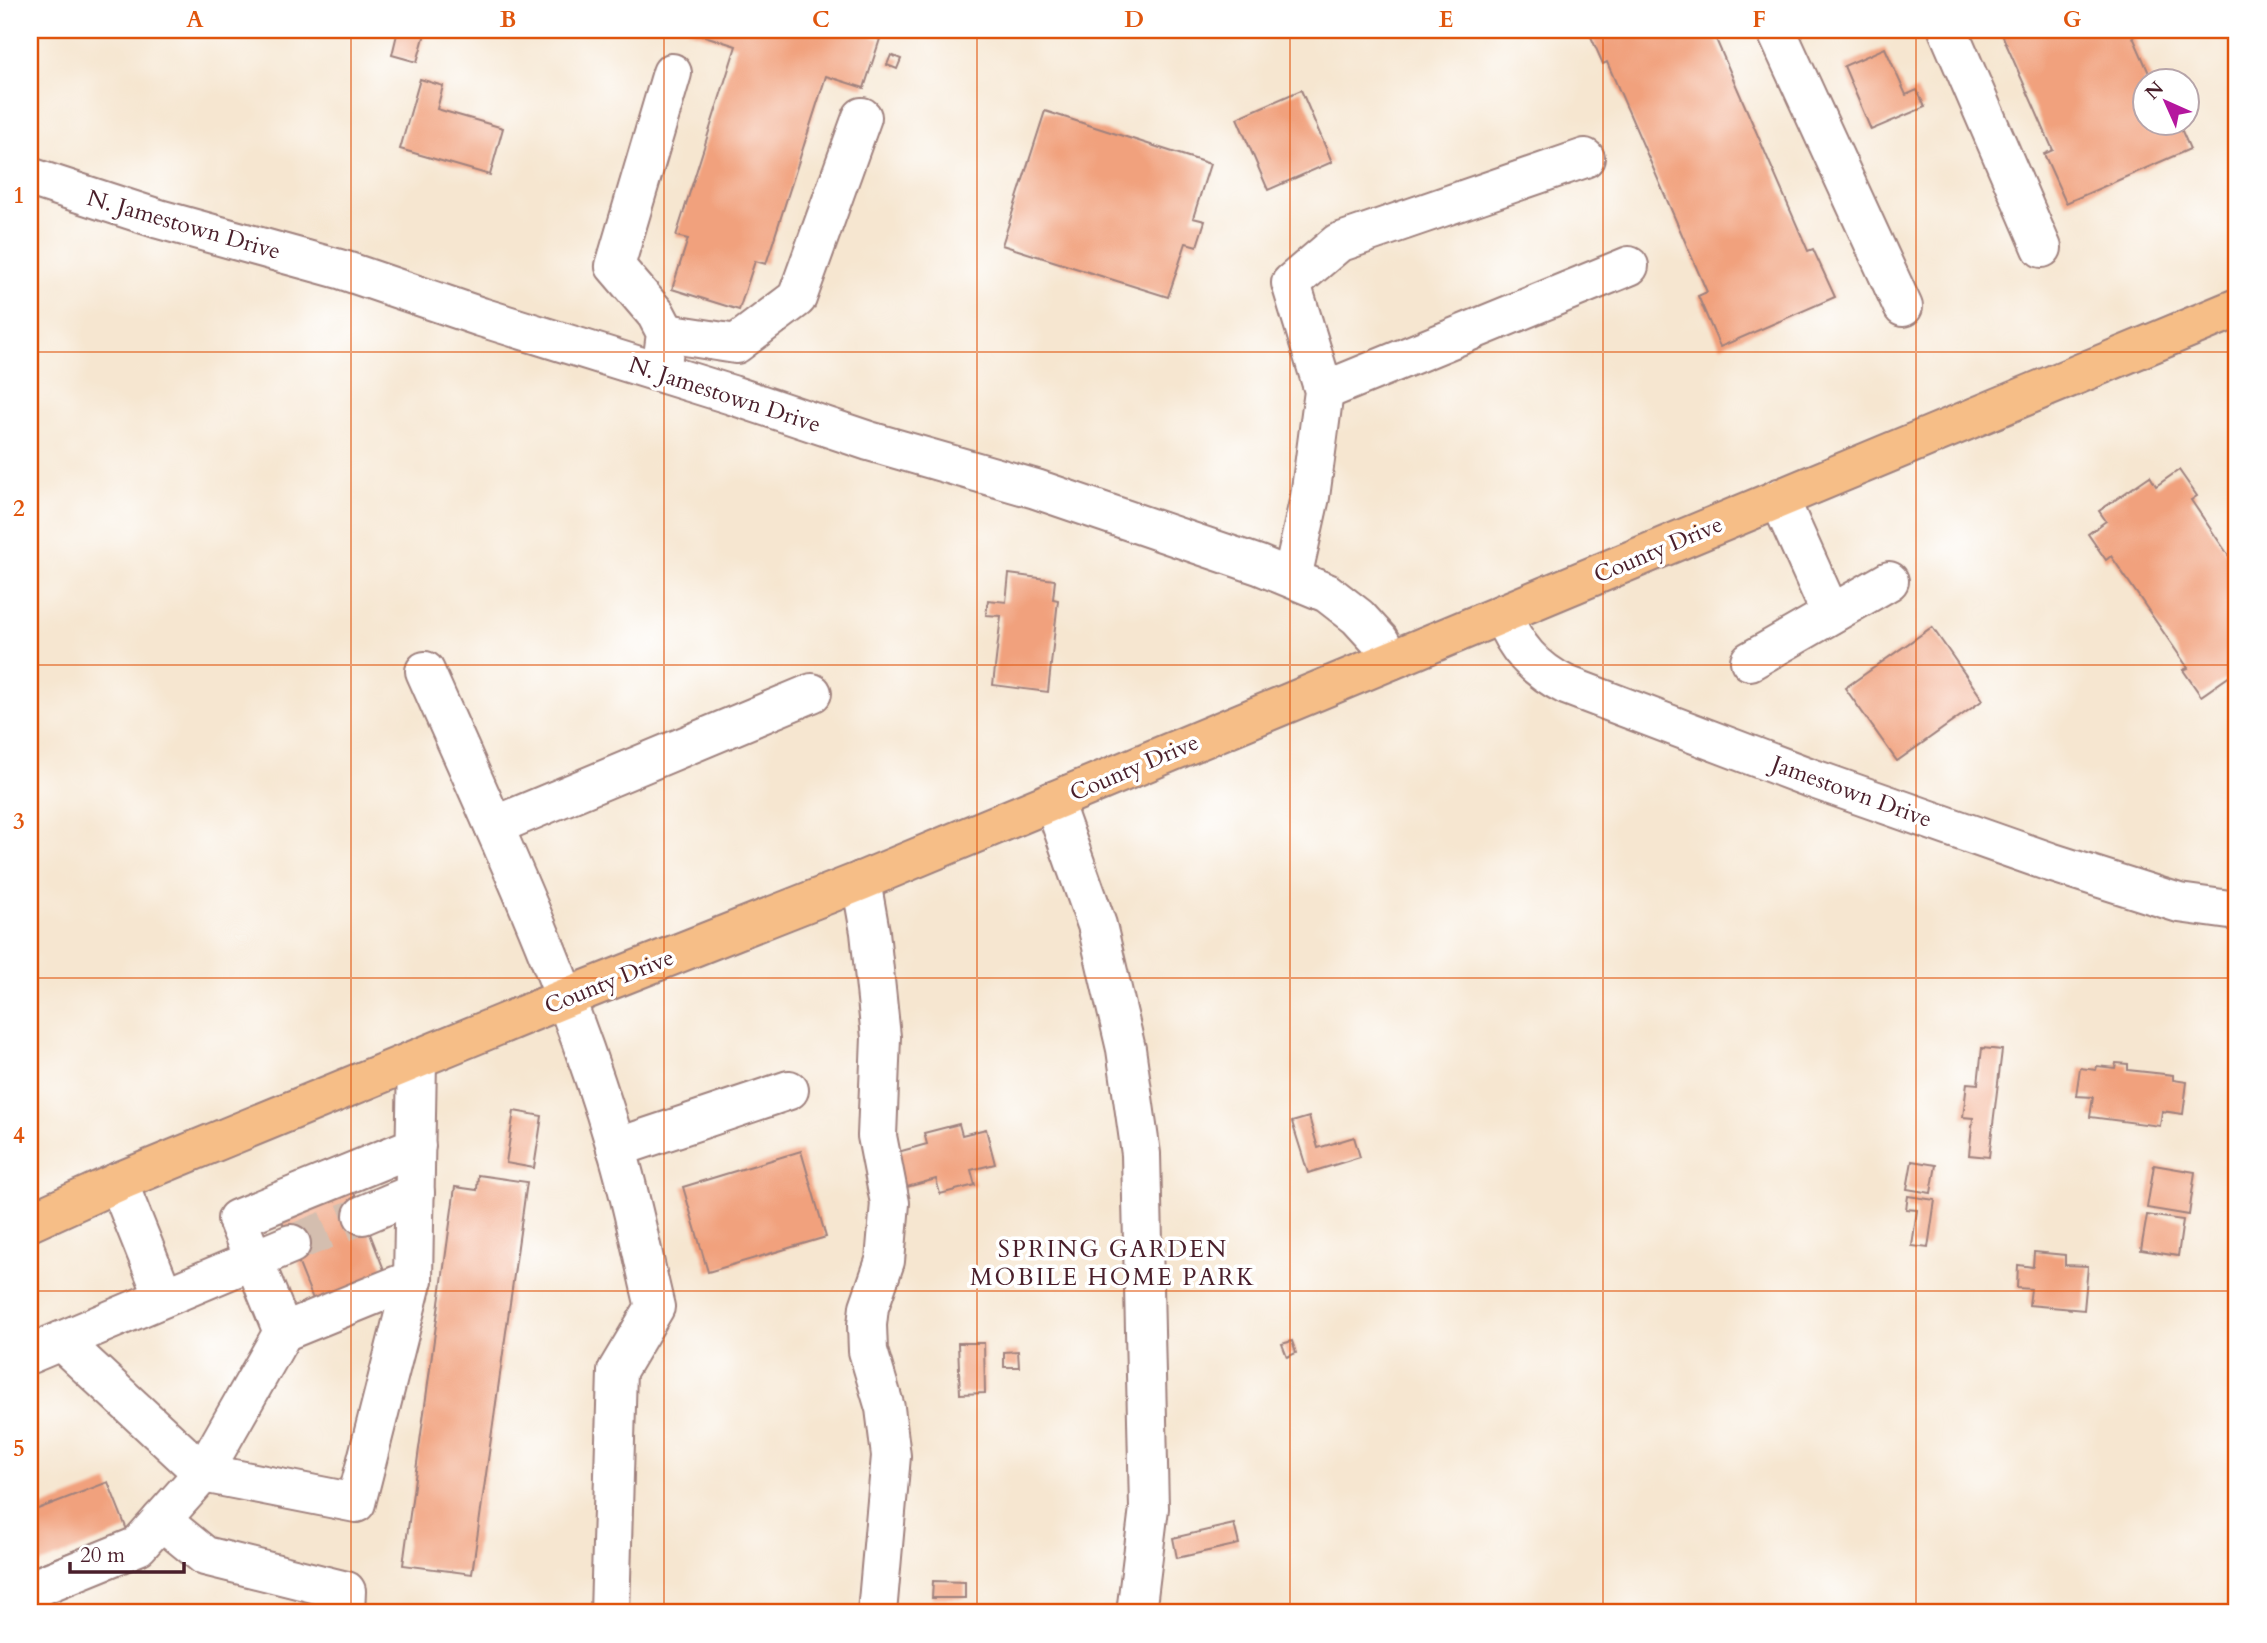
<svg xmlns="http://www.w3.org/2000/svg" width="2267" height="1643" viewBox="0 0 2267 1643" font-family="Cardo,serif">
<rect width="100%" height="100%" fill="#fff"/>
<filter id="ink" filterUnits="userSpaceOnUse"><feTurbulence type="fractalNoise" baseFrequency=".0143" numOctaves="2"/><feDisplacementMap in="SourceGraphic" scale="14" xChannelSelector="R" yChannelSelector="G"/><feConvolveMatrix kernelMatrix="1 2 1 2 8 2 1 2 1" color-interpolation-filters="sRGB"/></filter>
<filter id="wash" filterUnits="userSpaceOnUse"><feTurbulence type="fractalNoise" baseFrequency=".00686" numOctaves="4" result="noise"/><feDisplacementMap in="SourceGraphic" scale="28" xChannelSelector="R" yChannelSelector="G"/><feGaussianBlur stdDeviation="1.57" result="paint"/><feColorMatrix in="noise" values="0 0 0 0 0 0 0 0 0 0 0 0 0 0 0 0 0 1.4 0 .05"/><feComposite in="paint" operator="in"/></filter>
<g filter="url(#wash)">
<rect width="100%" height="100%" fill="#f6e6d0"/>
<g id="blocks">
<g fill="#f1a17d">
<polygon points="398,30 426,30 417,62 392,55"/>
<polygon points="686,30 851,30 880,39 864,88 826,76 766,264 755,261 739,310 672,289 688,239 676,236 736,46"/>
<polygon points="1588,30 1712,30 1808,251 1813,249 1835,297 1720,347 1698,296 1707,292 1607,62 1603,64"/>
<polygon points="2000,30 2130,30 2152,80 2144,80 2144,122 2178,122 2190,149 2066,203 2044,154 2053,150"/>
<polygon points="1885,48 1906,95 1917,90 1925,107 1871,130 1844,66"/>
<polygon points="891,55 901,59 897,69 887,65"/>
<polygon points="420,79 443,86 437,109 503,128 490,175 400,149"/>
<polygon points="1301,90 1332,162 1268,190 1237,118"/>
<polygon points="1045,111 1210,164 1193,218 1205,221 1197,246 1186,243 1168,297 1002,245"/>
<polygon points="2179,470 2197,496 2191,500 2237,568 2237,671 2201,696 2183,670 2188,668 2111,556 2106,560 2088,534 2106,521 2099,511 2150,476 2156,486"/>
<polygon points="1009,574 1055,580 1053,599 1058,600 1048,692 993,685 1001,616 986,615 988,600 1006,602"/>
<polygon points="1932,627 1983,700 1897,761 1845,688"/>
<polygon points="1982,1048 2002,1050 1989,1157 1969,1155 1973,1118 1963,1117 1967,1083 1978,1084"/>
<polygon points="2116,1063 2128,1064 2128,1070 2173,1075 2173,1080 2187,1082 2183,1114 2162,1111 2160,1126 2090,1117 2093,1097 2076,1096 2080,1068 2096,1070 2097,1066 2115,1068"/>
<polygon points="514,1111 542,1116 534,1168 506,1163"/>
<polygon points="1309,1117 1318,1148 1354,1137 1360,1157 1308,1173 1292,1122"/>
<polygon points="959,1124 962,1135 986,1129 995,1164 971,1170 975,1185 940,1194 936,1179 896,1190 887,1155 927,1144 924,1133"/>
<polygon points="801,1151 826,1237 708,1272 683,1187"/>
<polygon points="1912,1161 1936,1165 1931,1193 1907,1189"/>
<polygon points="2154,1165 2195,1172 2189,1215 2147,1208"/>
<polygon points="478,1175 527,1182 472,1574 403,1565 455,1187 477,1190"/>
<polygon points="351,1185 388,1280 317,1309 279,1214"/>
<polygon points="1908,1196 1935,1200 1928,1248 1912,1246 1917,1210 1906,1209"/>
<polygon points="2147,1215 2183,1220 2178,1256 2141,1250"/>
<polygon points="2034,1252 2065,1255 2065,1265 2088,1266 2084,1310 2029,1305 2031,1289 2017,1288 2018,1265 2033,1267"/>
<polygon points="1292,1341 1296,1353 1287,1357 1282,1344"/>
<polygon points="958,1343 984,1343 985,1393 960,1394"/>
<polygon points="1018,1351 1019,1367 1004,1367 1004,1352"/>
<polygon points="108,1482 127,1530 30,1568 30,1512"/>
<polygon points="1234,1524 1239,1544 1177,1558 1173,1538"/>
<polygon points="933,1581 965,1582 965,1598 932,1598"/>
</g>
</g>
</g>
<g filter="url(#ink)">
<use href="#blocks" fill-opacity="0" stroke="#a0827e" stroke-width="2"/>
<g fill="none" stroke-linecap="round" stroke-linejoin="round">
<polyline stroke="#d4beaf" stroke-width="38" stroke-dasharray="38 19" stroke-linecap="butt" points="291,1244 363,1215"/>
<g stroke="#a0827e" stroke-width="42">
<g id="minor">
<polyline points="1776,30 1903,307"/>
<polyline points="1948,30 2042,248"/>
<polyline points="30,177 159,219 343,270 481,317 732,395 869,441 1036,489 1259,565 1327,593 1358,617 1379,640 1391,660"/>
<polyline points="666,333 736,344 797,298 862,117"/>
<polyline points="663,357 666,333 656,314 615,266 672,73"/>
<polyline points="1324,391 1629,266"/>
<polyline points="1779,498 1831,614"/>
<polyline points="1292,578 1310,497 1324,391 1291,283 1338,243 1585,158"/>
<path d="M1502,614c13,33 32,55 64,71l242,92 242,85 129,41 58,8"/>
<polyline points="1750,661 1889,581"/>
<path d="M425,671c69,156 143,312 191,476 16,52 26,107 39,160l-38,64 -7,242"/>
<polyline points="1053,801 1097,925 1126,1049 1141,1154 1149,1508 1136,1613"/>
<polyline points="494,826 812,693"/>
<polyline points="861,881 870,932 881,1037 877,1136 890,1203 885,1261 869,1307 867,1325 868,1351 885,1408 891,1456 877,1613"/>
<polyline points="416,1146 237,1219 283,1332 413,1279 417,1060"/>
<polyline points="616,1148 789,1090"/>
<polyline points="118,1182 164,1297"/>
<polyline points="363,1215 415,1193"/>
<polyline points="61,1341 203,1473 356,1503 413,1279"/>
<polyline points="30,1354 291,1244"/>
<polyline points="161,1520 205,1556 346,1591 345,1613"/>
<polyline points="30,1590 138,1546 203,1473 283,1332"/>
</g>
</g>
<g stroke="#a0827e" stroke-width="42">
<polyline id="highway" points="30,1222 118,1182 565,998 861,881 2237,308"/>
</g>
<use href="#minor" stroke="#fff" stroke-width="38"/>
<use href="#highway" stroke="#f6be87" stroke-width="38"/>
</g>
</g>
<path fill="none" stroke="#e0560e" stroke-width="2" stroke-opacity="0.55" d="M351,30v1583M664,30v1583M977,30v1583M1290,30v1583M1603,30v1583M1916,30v1583M30,352h2207M30,665h2207M30,978h2207M30,1291h2207"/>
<g text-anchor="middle" stroke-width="7" stroke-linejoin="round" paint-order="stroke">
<g font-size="23" fill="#4a1f2b" stroke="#fff">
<text transform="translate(184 224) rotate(16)" y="8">N. Jamestown Drive</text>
<text transform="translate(725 394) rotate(18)" y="8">N. Jamestown Drive</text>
<text transform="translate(1658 549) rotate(-23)" y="8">County Drive</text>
<text transform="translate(1134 767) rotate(-23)" y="8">County Drive</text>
<text transform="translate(1852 791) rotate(20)" y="8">Jamestown Drive</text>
<text transform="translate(609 981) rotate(-22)" y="8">County Drive</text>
</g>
<g font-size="24" letter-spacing="2" fill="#4a1f2b" stroke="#fff">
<text x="1113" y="1257">SPRING GARDEN<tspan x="1113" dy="28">MOBILE HOME PARK</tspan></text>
</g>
</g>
<rect width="2267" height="1643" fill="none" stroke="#fff" stroke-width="77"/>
<g transform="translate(2166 102) rotate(315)"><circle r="33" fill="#ffffff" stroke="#b7a5aa" stroke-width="2"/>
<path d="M0-5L12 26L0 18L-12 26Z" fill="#b5179e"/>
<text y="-10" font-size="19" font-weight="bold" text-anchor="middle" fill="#4a1f2b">N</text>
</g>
<path d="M70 1562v10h114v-10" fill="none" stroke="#4a1f2b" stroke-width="3.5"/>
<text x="80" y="1562" font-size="21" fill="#4a1f2b" stroke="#ffffff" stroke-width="5" paint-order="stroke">20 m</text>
<rect x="38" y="38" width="2190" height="1566" fill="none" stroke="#e0560e" stroke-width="2.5"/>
<g font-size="23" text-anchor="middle" font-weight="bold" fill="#e0560e">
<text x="195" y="27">A</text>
<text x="508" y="27">B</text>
<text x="821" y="27">C</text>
<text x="1134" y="27">D</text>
<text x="1446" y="27">E</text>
<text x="1759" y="27">F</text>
<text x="2072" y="27">G</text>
<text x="19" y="203">1</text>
<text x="19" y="516">2</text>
<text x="19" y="829">3</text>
<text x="19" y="1143">4</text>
<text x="19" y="1456">5</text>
</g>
</svg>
